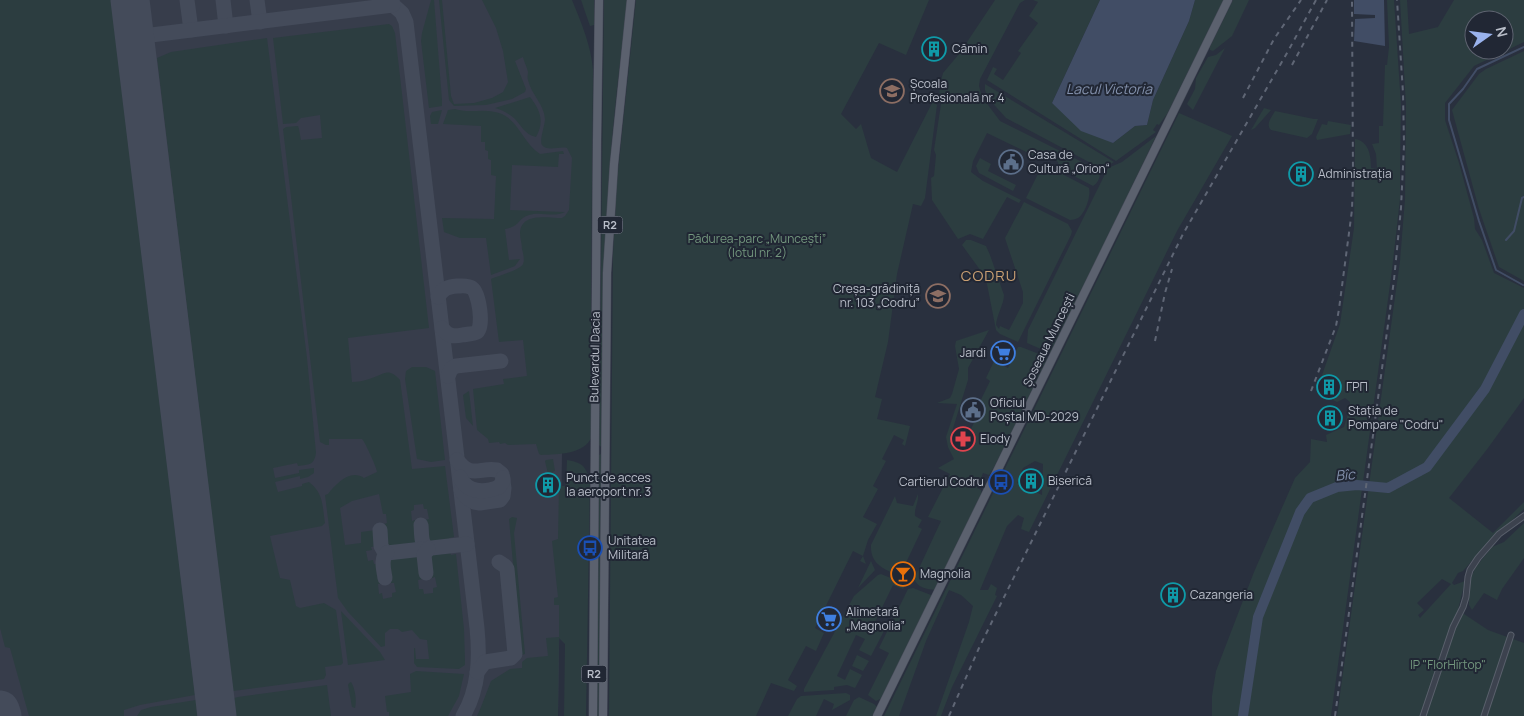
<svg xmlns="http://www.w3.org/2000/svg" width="1524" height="716" viewBox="0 0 1524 716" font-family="Manrope,sans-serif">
<rect width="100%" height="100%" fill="#29303e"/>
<polygon fill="#373d4b" points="0,0 504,0 575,123 562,454 558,716 0,716"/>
<g fill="#2c3d40" fill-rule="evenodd">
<polygon points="0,0 111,0 195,695 140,705 124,710 124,716 29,716 10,648 5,647 0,628"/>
<polygon points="431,0 434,0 442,100 442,106 429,108 421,41 422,33"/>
<path d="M439,0h3l9,96 3,8 20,-1 18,-5 11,-6 5,-10 -5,-31 -7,-23 -14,-28h90c9,22 19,45 21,70l-2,224 1,142c-7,19 -34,18 -51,19l-2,-1 -3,-10 -28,1 -3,-2 -5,1 -1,-2 -10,1 -1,-4 -11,-9 -4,-41 31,-5 -1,-5 24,-3 -4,-36 -24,2 -8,-63c7,-3 29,-9 32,-15 2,-4 0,-11 -1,-15 0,-5 -2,-11 -2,-16 1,-21 28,-15 42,-15l3,-2 4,-6 3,-52 -5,-10c-7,-2 -20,4 -25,-3 -3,-4 3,-20 3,-26 -1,-15 -14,-25 -17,-39 -1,-3 0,-5 0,-8 -1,-5 -4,-10 -5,-15l-8,4 11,28 -1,3 -13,7 -26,6 -32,1 -5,-6z"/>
<polygon points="581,0 594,0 594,25 590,26"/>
<path d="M604,0h24c-8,59 -15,118 -19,177 -5,90 -6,180 -7,270h-1l-2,-2z"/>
<polygon points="636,0 929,0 906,55 879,43 841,114 856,129 861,124 871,158 897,172 932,103 934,102 937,105 925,198 921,206 913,204 897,274 888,342 875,397 882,399 877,419 910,426 905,446 902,444 904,440 894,435 882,459 886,461 873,486 878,489 863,517 877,524 868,540 863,556 866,564 860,561 863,556 853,551 815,628 824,633 816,651 806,646 788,680 797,686 794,691 771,683 756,716 609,716 613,255 617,181"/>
<path d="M995,0h30l-5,3 -40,76 -1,7 3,11 18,24 98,49 2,2c0,6 -2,11 -7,14l-34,-18 -1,-6 -10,-5 -7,2 -54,-26 -14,28 -2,11 12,9 38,19 -2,3 -12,-6 -24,42 -13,-5 -12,5 -26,-39 -1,-22 3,-2 2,-21 -2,-5 7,-46 -2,-16 4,-15 16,-19z"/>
<polygon points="1033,0 1100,0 1052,103 1113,143 1135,126 1147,125 1153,100 1189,21 1195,0 1224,0 1167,114 1159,125 1157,124 1153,130 1156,132 1116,161 987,80 993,67 997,69 994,74 1003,80 1021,53 1018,51 1038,23 1029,16 1038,2"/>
<polygon points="1233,0 1249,0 1232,36 1213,51 1210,50 1210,47"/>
<path d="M1387,0h7l7,105 -1,69v25l-8,71 -61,446h-119v-20l4,-25 38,-99 41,-94 15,-16 1,-23 16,3 -1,-7 18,-8 6,-20v-5l-5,-4 -8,4 -4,-2 5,-16 -17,-6 19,-54 14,-96 1,-89c14,2 16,17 16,29l6,1 -1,-15 -4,-10 7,-1v-17h4l2,-61h2l2,-18z"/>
<path d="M1400,0h7l2,34 29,-7 16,-27h70v42l-50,24 -29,37v17l14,43 15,55 1,11 7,11 12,33 30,15v110l-36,50 -39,50 44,35 31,-31v7l-39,37 -22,25 -5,2 -6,10 2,2 11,-4 -7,29 30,20 36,13v73h-187l63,-455 5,-62 1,-93zM1474,20h30v30h-30zM1442,579l9,5 -31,34 -2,-3 6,-5 -7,-7z"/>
<path d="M389,24l3,2 3,7 34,295 -81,10 4,44c6,0 12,-1 17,-3 14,-4 19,-13 31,1l12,89 33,-3 9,71 -5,1v3l-5,1v1l-11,2v-2l-5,1v-4h-2l-2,-15 2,-1 -1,-4 4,-1 -2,-10h-3l-1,-5 -9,1v5l-3,1 1,10 3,-1 1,6h1l3,15 -2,1v3h-5v2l-21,3v-3l-5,1 -1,-3h-1l-2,-16h2l-1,-5 3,-1 -1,-9h-3l-4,-20 -27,7 -12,7 5,37 16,-2v-11l15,-2 2,16 -7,1 1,3 -6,1 2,10 5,-1 1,4 6,-1 2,15 -2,1 1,5h-3l1,10 3,-1 1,6 9,-2v-4l4,-1 -2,-9h-3l-1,-5 -1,-1 -3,-15 2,-1v-3h5v-2l21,-3v2h5l1,3h1l3,15 -3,1 1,5 -4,1 1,9h4l1,5 9,-1v-5l4,-1 -2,-10 -3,1 -1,-5h-1l-2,-16h2l-1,-4 16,-3v2l5,-1 1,4 5,-1 8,75 1,32v4l-6,4 -42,-2 -3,-4v-15h1l1,11h13l-2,-19 -7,-1 -8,-9 -10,2 -4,-3h-8l-5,4v13l-4,1 -33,-35 -10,-14 -13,-103 3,-1c9,-11 22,-25 36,-16l13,-6c0,-4 -12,-30 -15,-33h-33v6h-3l-6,-3 -37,-313 3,-2 12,-1 1,3 2,11 21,-2 -2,-23 -19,3 -5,5 -13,1 -10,-86z"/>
<path d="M267,38l40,320 9,95c-2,13 -7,11 -18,13l-1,-3 -24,5 2,10 24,-5v-3l15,-2v5l-6,4 -8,2v-3l-25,6 3,10 24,-6v-2l7,-2c15,12 13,23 16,41l-3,3 -52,10 10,42 10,2 6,26 4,2 24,-5 12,7 7,53 -2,2 -16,2 1,8 -2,4 -91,12 -76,-633 14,-6z"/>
<polygon points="1225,48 1193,110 1187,104 1195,89 1196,78 1208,57 1216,55"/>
<polygon points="1524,51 1524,281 1499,267 1479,209 1452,110 1479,74 1486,69"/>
<polygon points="985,84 1114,162 1102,169 1006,118 988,98 985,90"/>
<path d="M530,97c10,13 15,24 6,40 -12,-3 -14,-11 -22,-19 -6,-5 -12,-8 -19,-10z"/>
<polygon points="1264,108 1271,110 1255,128 1251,130"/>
<path d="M455,109c15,5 31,-2 47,5 17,8 22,30 38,40l23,-3 1,3h-5l-1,13 -46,-2 -2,45 55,2c-12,6 -24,-1 -36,3 -12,4 -8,11 -24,14l4,31 11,-1 -5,7 -24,9 -5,-37h-26l-16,-6 -2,-14 52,1 2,-43 -5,-1v-15l-3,-1v-8l-3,-1v-8h-4v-16l-38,-2 5,-14z"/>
<polygon points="442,110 438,124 431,124 430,116 432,112"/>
<path d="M1275,111l39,8h4l-6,15 -5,4 -36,-8c-6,-6 1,-13 4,-19z"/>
<path d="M1179,113l53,23 -55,95 -148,301 -8,-3 3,-11 -6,-3 -11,11 -27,64h8l3,-6 6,4 -2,7 2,1 -45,91 -11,29h-5l33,-94 4,-16 -12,-11 -12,-5 -23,51 -27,75h-15zM1035,461l8,3 -1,31 -25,-12 6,-15z"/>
<polygon points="1328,121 1351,125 1350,134 1317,140 1316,137 1322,124 1327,125"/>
<polygon points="1156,136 1053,351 1050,353 1027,343 1028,330 1108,168 1122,162"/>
<polygon points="980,158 991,164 988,171 1016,185 1013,191 979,173 976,166"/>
<path d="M1043,164l46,24c2,9 -4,25 -11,30 -2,1 -6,2 -8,2l-44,-22z"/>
<path d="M1024,202l44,22 4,7 -1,4 -53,107 -18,-8 -4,-4 -9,-46 -4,-10 -21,-29 4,-5h5l15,6 4,9 14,40c0,9 -7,19 -8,30l3,4 1,-3 9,4 14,-27v-11l-18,-54z"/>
<path d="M989,330l-21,38v12l-18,58 3,2 2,-3 10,5 13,-28 -3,-2 15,-31 -4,-3 8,-17 14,7 10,-21h3l26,10 1,4 -54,106 -5,8 -6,-2 -6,15 4,2 1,4 -47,96c-8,-1 -17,-2 -21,-11l27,-58 -13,-4 22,-43 -12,-6 16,-9 -6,-12 -2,-10 11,-33 -20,-1 13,-5 2,-4 7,-25 -4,-23 1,-5z"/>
<polygon points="412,367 426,367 435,371 445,460 431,462 417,459 405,379 406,371"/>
<polygon points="469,391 473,426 466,418 463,395"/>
<polygon points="601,454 603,456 600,716 596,716 599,455"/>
<polygon points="553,459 555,471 548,474 545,461 546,460"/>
<path d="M567,460c15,3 17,4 23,19l-4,237h-22l1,-72 -6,-6 -1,78h-81l4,-9 10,-26 19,-12 12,-1v-6l5,-4 21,-2 -2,-18 13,-1v-32h-5v-7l4,-1 -6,-56 6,-2 1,-51h-2v-2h9z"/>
<path d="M918,494c1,8 -4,14 -3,22l7,4 -4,7 4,2 -19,40 -4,-1 -3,6c-14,-5 -26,-12 -25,-29l24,-49 2,7 16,3z"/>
<polygon points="512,517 517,518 514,533 525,654 522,655 521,653 509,519"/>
<polygon points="1524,523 1524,558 1502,589 1497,600 1484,593 1472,610 1469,605 1469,593 1471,578 1475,568 1492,547 1504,542"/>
<polygon points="871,561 875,570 858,588"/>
<polygon points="881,574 903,583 905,586 903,589 893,585 873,626 884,631 871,656 859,650 865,639 856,635 837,676 845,680 850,669 862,675 855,688 847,685 834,687 834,690 804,692 804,689 854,596 878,575"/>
<polygon points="913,588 931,595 931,598 882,698 876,701 868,695 889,653 879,648 908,589"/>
<polygon points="341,611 380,652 385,660 348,665"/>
<polygon points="857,655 869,661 863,671 852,666"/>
<polygon points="416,671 464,674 459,696 448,716 389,716 389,712 387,712 385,696 411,692 410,674"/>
<path d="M351,682c4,6 6,19 4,26l-3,-1 -4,-22 1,-2z"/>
<polygon points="327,685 331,716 236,716 234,698 238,697"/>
<polygon points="846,693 850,695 850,700 832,710 834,704 824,699 816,716 788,716 797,699 801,696"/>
<polygon points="859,697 874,704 877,707 872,716 846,716 854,700"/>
<polygon points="196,700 197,716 137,716 141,710 151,707"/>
</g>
<g fill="#414d65">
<polygon points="1100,0 1195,0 1189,21 1153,100 1147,125 1135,126 1113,143 1081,131 1052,103"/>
<polygon points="1354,0 1384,0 1385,46 1354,41 1355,19 1375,18 1375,15 1354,14"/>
</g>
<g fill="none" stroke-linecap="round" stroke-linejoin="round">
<g stroke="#414d65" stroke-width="2">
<polyline points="1506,240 1514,231 1522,198 1524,197"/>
<polyline points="1523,285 1496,270 1479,221 1449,120 1449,104 1463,89 1477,69 1524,47"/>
</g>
<polyline stroke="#414d65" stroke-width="10" points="1243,716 1258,617 1300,512 1310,498 1337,487 1357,485 1388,488 1427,467 1485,389 1524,314"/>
<g stroke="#444b5a" stroke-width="15">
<polyline points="187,0 191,30"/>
<polyline points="223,0 226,26"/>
<polyline points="257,0 260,22"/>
<path d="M393,5l9,8 4,9 71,606c3,30 2,61 -14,88"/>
<polyline points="135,37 393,5 392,0"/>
<path d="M438,297c5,-9 10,-10 19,-11 5,0 11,-1 15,2 7,5 12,38 5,44 -3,2 -10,2 -15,3 -9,2 -14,1 -20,-7"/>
<polyline points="448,376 451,369 456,366 501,361"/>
<path d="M457,460c14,19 23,7 40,10l5,4 2,14 -1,8 -3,4 -20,3 -6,-1 -8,-5 -5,-7"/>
<path d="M460,477c7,16 24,16 39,10l4,-6v-3"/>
<path d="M421,525c1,9 -1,20 8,24"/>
<polyline points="380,530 381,546 385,553 387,553"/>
<polyline points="387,553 467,544"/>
<polyline points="426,573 424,555 428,549"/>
<path d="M385,578c-1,-8 -5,-19 2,-25"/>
<polyline points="477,672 485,662 511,658 515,654 507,569 505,566 499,562"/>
</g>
<g stroke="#444b5a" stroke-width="39">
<polyline points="130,0 217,716"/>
<polyline points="0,710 2,716"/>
</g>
<g stroke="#5a606c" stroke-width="7">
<g id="minor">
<polyline points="1423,716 1453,627 1463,607 1466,597 1468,577 1470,570 1478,558 1499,534 1524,516"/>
<polyline points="1484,716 1511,635"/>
</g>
</g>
<g stroke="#464b58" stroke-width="9">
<g id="primary">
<polyline points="593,716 597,140 599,0"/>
<polyline points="603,716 607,273 614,164 631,0"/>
<polyline points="877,716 1228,0"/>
</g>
</g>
<use href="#minor" stroke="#3c424e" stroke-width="5"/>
<use href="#primary" stroke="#5b616e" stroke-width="8"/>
<g stroke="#5f6675" stroke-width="2" stroke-dasharray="5 5" stroke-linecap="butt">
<polyline points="1292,65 1327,0"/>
<polyline points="1243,98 1274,39 1301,0"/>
<polyline points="1155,341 1165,293 1172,269"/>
<polyline points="1311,391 1336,326 1339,309 1352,210 1353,178 1352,0"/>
<polyline points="949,716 979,648 1183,234 1287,53 1316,0"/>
<polyline points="1335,716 1394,280 1401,208 1404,145 1403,93 1397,0"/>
</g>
</g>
<defs>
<g id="building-ring" transform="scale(1.25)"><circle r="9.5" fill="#212734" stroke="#0f9aa8" stroke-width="1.5"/><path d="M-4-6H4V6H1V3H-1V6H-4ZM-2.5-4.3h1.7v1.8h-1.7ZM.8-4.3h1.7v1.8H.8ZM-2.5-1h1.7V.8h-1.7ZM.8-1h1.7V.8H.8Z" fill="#0f9aa8"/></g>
<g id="university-ring" transform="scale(1.25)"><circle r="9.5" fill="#212734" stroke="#8d6e63" stroke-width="1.5"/><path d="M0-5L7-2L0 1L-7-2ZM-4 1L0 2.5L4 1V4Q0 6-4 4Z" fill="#8d6e63"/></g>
<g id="civic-ring" transform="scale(1.25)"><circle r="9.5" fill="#212734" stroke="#5c6f8a" stroke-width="1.5"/><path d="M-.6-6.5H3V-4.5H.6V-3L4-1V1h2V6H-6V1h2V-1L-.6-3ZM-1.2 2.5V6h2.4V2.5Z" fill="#5c6f8a"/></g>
<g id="school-ring" transform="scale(1.25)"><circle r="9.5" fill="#212734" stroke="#8d6e63" stroke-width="1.5"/><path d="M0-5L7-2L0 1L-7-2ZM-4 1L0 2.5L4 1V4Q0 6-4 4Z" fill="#8d6e63"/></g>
<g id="supermarket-ring" transform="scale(1.25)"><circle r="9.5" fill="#212734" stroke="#3f7fe0" stroke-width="1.5"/><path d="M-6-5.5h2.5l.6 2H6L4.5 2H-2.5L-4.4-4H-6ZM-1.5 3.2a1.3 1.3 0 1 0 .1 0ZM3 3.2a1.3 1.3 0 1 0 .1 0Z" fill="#3f7fe0"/></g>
<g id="pharmacy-ring" transform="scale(1.25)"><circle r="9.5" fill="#212734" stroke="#e0444e" stroke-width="1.5"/><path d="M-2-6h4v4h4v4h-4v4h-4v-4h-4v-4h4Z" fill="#e0444e"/></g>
<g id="bus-ring" transform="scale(1.25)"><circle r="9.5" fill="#212734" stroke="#1a4fb4" stroke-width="1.5"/><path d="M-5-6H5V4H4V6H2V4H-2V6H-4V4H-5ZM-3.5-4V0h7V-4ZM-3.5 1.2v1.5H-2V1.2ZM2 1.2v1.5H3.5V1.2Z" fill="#1a4fb4"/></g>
<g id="bar-ring" transform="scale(1.25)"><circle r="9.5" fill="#212734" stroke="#e8710a" stroke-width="1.5"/><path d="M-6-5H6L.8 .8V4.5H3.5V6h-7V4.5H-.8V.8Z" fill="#e8710a"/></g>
</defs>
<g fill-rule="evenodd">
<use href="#building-ring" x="934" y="49"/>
<use href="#university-ring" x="892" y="91"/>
<use href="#civic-ring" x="1011" y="162"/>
<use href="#building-ring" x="1301" y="174"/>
<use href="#school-ring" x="938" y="296"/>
<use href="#supermarket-ring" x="1003" y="353"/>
<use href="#building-ring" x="1329" y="387"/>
<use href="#civic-ring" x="973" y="410"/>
<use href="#building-ring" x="1330" y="418"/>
<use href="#pharmacy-ring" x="963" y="439"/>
<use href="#building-ring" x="1031" y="481"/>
<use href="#bus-ring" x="1001" y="482"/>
<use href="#building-ring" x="548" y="485"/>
<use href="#bus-ring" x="590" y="548"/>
<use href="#bar-ring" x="903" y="574"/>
<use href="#building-ring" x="1173" y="595"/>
<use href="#supermarket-ring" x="829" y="619"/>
</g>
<g text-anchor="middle" stroke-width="4" stroke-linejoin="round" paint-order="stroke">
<g fill="#212734" stroke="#8b919c" stroke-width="1">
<rect x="597.5" y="216.5" width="25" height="17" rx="4"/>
<rect x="581.5" y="665.5" width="25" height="17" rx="4"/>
</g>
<g font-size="11" font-weight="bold" fill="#b9bec9">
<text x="610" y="229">R2</text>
<text x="594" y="678">R2</text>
</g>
<g font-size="12" fill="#b9bec9" stroke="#212734" text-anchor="start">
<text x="952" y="53">Cămin</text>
<text x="910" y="88">Școala<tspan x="910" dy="14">Profesională nr. 4</tspan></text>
<text x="1028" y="159">Casa de<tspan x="1028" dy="14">Cultură „Orion“</tspan></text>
<text x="1318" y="178">Administrația</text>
<text x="920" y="293" text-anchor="end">Creșa-grădiniță<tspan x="920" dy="14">nr. 103 „Codru”</tspan></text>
<text x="986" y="357" text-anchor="end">Jardi</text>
<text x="1346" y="391">ГРП</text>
<text x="990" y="407">Oficiul<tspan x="990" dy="14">Poștal MD-2029</tspan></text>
<text x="1348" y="415">Stația de<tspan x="1348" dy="14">Pompare "Codru"</tspan></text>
<text x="980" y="443">Elody</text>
<text x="566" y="482">Punct de acces<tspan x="566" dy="14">la aeroport nr. 3</tspan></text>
<text x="1048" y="485">Biserică</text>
<text x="984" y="486" text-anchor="end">Cartierul Codru</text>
<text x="608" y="545">Unitatea<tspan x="608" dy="14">Militară</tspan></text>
<text x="920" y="578">Magnolia</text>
<text x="1190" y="599">Cazangeria</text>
<text x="846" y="616">Alimetară<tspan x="846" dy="14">„Magnolia”</tspan></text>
</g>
<g font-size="12" fill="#73977e" stroke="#212734">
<text x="757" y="243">Pădurea-parc „Muncești”<tspan x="757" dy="14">(lotul nr. 2)</tspan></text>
<text x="1448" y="669">IP "FlorHîrtop"</text>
</g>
<g font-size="12" fill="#b9bec9" stroke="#212734">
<text transform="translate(1049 340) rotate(-64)" y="4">Șoseaua Muncești</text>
<text transform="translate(595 357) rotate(-89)" y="4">Bulevardul Dacia</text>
</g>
<g font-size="14" font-style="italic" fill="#8492ad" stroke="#212734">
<text x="1109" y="94">Lacul Victoria</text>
<text transform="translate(1345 475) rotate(-5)" y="5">Bîc</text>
</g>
<g font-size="15" letter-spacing="1" fill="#caa073" stroke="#212734">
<text x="989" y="281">CODRU</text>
</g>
</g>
<g transform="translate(1489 35) rotate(76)"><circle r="24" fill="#212734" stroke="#5e6370"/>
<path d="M0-4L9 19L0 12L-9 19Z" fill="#9ab3ed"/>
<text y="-8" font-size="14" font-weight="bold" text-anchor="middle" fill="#b9bec9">N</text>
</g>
</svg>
